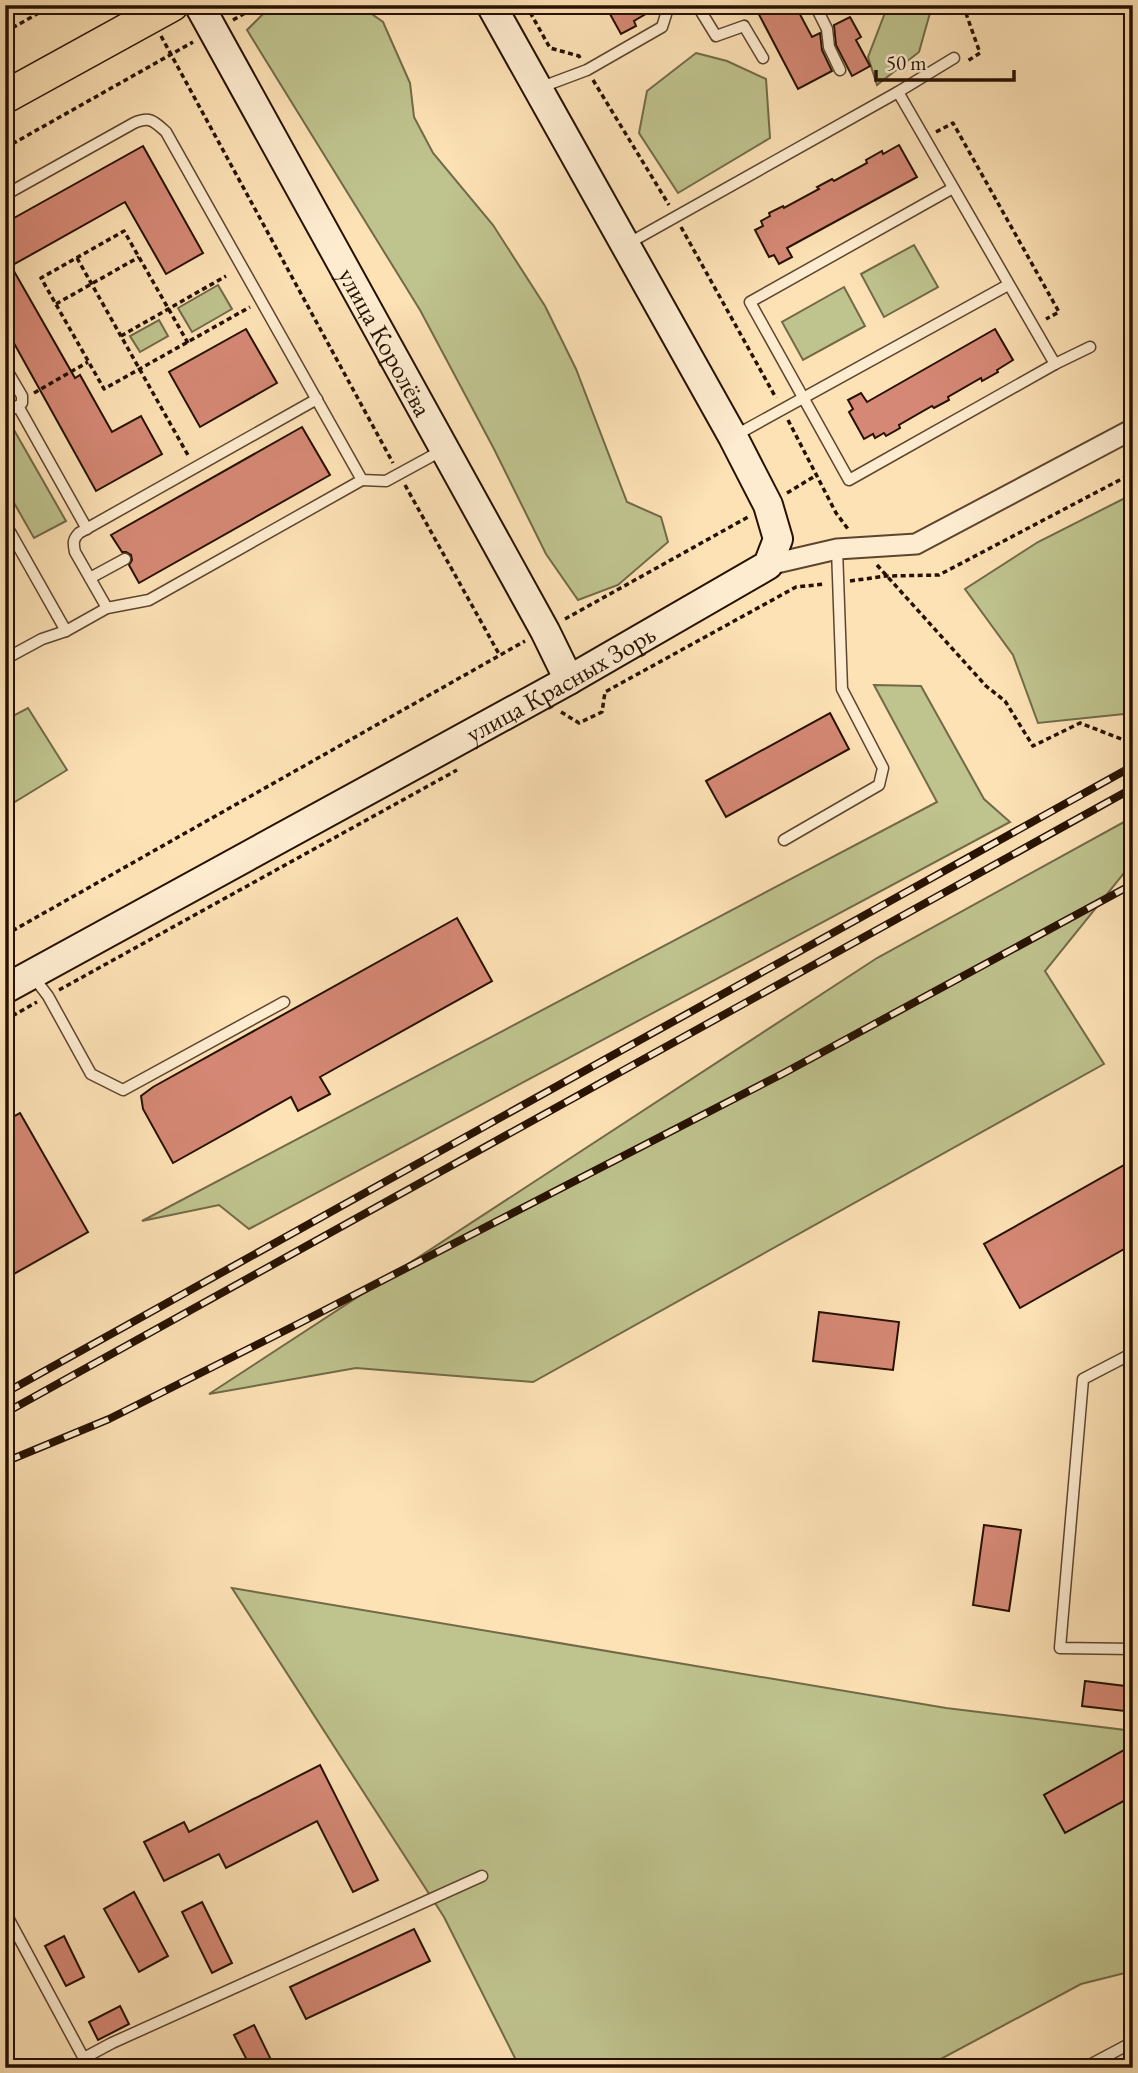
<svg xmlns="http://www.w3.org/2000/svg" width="1138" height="2073" viewBox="0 0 1138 2073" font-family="'EB Garamond',serif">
<rect width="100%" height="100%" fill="#fde2b6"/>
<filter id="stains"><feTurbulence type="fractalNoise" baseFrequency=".00286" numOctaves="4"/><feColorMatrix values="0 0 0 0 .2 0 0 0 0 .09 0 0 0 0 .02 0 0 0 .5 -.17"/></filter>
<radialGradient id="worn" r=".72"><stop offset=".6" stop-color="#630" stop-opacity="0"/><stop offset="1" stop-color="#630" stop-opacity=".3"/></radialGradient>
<g fill="#bfc38e" stroke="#726a47" stroke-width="2">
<polygon points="277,5 359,5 383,22 410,83 414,117 433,153 493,225 545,306 576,369 627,502 661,517 668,542 618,585 578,600 546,554 494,449 420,310 247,30 264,13"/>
<polygon points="888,5 938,5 930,13 919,52 877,85 868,57"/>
<polygon points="696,53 727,61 766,79 770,138 678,193 639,133 647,91"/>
<polygon points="914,245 938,287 884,317 861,274"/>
<polygon points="218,285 232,309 192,332 178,308"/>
<polygon points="844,287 865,326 803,360 782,322"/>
<polygon points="159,320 168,336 140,352 130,336"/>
<polygon points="10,423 66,521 34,538 5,487 5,426"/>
<polygon points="1133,494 1133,718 1124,714 1038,723 1013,655 965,589 1038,542"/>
<polygon points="874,685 921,686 984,799 1010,822 249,1229 219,1205 142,1221 937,802"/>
<polygon points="28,708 67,770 5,808 5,720"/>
<polygon points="1133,817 1133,862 1045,971 1104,1064 533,1382 356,1368 209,1394 877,958"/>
<polygon points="232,1588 946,1708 1133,1731 1133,1971 1081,1984 924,2068 520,2068 444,1917"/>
</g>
<g fill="#d58875" stroke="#261100" stroke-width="2">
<polygon points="605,5 661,5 634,21 636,26 621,34"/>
<polygon points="754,5 795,5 812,37 820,33 822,50 832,71 798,89"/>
<polygon points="850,17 861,37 856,40 870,66 852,76 836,45 834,25"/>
<polygon points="899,145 917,177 787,248 792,257 779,264 774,255 769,257 755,230 763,226 761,221 770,216 769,213 783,206 784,208 819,189 817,187 832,179 834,181 867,163 866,160 882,151 883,154"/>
<polygon points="143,146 203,253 166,274 125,202 11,266 75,378 80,375 112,432 141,416 162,454 96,491 5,327 5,223"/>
<polygon points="246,329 277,383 200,427 169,372"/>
<polygon points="995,329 1013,360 997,370 998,372 982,381 981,378 948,397 949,400 934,408 932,406 899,425 900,428 886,436 884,433 875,438 873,434 864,439 849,412 853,409 848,400 861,393 867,402"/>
<polygon points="302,427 330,475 139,583 129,565 132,560 131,555 126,552 122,552 111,535"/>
<polygon points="830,713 849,749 726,817 706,781"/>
<polygon points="457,918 492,981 320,1077 330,1094 298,1111 291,1097 173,1163 143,1109 141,1096 153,1087"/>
<polygon points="20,1113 88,1232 5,1279 5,1121"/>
<polygon points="1133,1160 1133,1244 1020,1308 984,1244"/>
<polygon points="819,1312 899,1322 893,1370 813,1361"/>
<polygon points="984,1525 1021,1530 1009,1611 973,1605"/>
<polygon points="1085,1681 1133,1687 1133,1712 1082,1706"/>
<polygon points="1133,1745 1133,1796 1065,1833 1044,1795"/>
<polygon points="320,1765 378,1880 353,1892 317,1821 226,1868 219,1854 164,1881 144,1842 184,1822 189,1832"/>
<polygon points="134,1892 168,1956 139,1972 104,1909"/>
<polygon points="202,1902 232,1963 212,1973 182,1912"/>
<polygon points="414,1929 430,1961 306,2019 290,1987"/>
<polygon points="64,1936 84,1977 66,1986 45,1946"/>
<polygon points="120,2006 129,2024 98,2040 89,2022"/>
<polygon points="254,2025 275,2068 251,2068 234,2035"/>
</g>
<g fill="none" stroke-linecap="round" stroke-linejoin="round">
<g stroke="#5c452e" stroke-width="13">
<g id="lane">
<polyline points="697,5 716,36 744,26 763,58"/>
<polyline points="815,5 827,29 829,47 840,70"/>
<polyline points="539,88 587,70 662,27 669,5"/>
<polyline points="898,92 954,58"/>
<polyline points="953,188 750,302 849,480 1055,364 1090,347"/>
<path d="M5,195l129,-72c16,-7 20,-2 32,9l196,348 24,1 55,-30"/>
<polyline points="629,243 898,92 1055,364"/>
<polyline points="5,367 22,396 22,403 18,406"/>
<polyline points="5,413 18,406 87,529"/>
<polyline points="736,435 1008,285"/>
<polyline points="5,523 66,631"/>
<polyline points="90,578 125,559"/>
<path d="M107,608l-32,-56c-2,-9 -2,-13 4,-19l238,-134"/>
<polyline points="5,659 42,639 66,631 107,608 149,600 362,480"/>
<polyline points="784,840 879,785 883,768 842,689 837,549"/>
<polyline points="32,975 48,996 91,1074 123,1090 284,1002"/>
<polyline points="1133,1353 1083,1379 1060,1648 1133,1649"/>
<polyline points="5,1912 89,2068"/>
<polyline points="84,2058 112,2043 482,1876"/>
<polyline points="1084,2068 1133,2042"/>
</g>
</g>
<g stroke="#5c452e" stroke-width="23">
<polyline id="street" points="768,565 837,549 916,544 1133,429"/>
</g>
<g stroke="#261100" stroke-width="32">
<g id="secondary">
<path id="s1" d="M199,5l346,626 24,49"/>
<path id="s2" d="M5,989l564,-309 199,-115 10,-26 -10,-34 -35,-68 -242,-432"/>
</g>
</g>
<g stroke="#261100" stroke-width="35">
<polyline id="primary" points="5,97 172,5"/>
</g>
<g stroke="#261100" stroke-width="3.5" stroke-dasharray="5 3.5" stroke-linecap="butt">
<polyline points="526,5 550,48 579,56 580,58"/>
<polyline points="963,5 980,53 966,62"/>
<polyline points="233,20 259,5"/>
<polyline points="5,32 53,5"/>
<polyline points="161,36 393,463"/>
<polyline points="593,80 669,205"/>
<polyline points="936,132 953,123 1059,312 1046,319"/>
<polyline points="5,148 193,42"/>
<polyline points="681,227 776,398"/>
<polyline points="77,258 189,457"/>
<polyline points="56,304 139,257"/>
<polyline points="121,336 226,276"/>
<polyline points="188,343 124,231 41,278 104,389 250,307"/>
<polyline points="34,393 88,362"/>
<polyline points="788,420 836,513 848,529"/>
<polyline points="405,485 499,654"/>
<polyline points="787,493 815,476"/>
<polyline points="877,565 986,686 1005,701 1033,746 1080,723 1129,742"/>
<polyline points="850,581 886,576 939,575 1133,473"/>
<polyline points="565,619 748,517"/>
<polyline points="561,712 579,723 602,712 605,692 796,587 825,584"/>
<polyline points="5,935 525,641"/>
<polyline points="59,990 457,770"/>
<polyline points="5,1020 37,1002"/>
</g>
<use href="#lane" stroke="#feecd0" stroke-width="10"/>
<use href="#street" stroke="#feecd0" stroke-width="19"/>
<use href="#secondary" stroke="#feecd0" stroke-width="28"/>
<use href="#primary" stroke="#fde2b6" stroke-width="32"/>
<g stroke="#261100" stroke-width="8">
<g id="rail">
<polyline points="5,1393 1133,766"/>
<polyline points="5,1413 1133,788"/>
<polyline points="5,1462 109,1419 296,1325 784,1073 1133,884"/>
</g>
</g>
<use href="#rail" stroke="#feecd0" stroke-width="5" stroke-dasharray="16" stroke-linecap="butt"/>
</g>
<g text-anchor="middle" stroke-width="7" stroke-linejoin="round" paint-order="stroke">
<g font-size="26" fill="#261100" stroke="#feecd0">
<text dy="9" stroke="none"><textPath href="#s1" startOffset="385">улица Королёва</textPath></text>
<text dy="9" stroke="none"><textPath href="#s2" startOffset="634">улица Красных Зорь</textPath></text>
</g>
</g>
<rect width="1138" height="2073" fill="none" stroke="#fde2b6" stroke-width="28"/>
<rect x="7" y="7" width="1124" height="2059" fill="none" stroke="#261100" stroke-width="3.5"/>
<rect x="14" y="14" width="1110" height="2045" fill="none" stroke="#261100" stroke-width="2"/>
<path d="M876 70v10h138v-10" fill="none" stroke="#261100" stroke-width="3.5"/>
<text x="886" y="70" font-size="21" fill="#261100" stroke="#feecd0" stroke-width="5" paint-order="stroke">50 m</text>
<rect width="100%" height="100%" filter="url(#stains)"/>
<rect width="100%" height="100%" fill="url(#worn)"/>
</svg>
